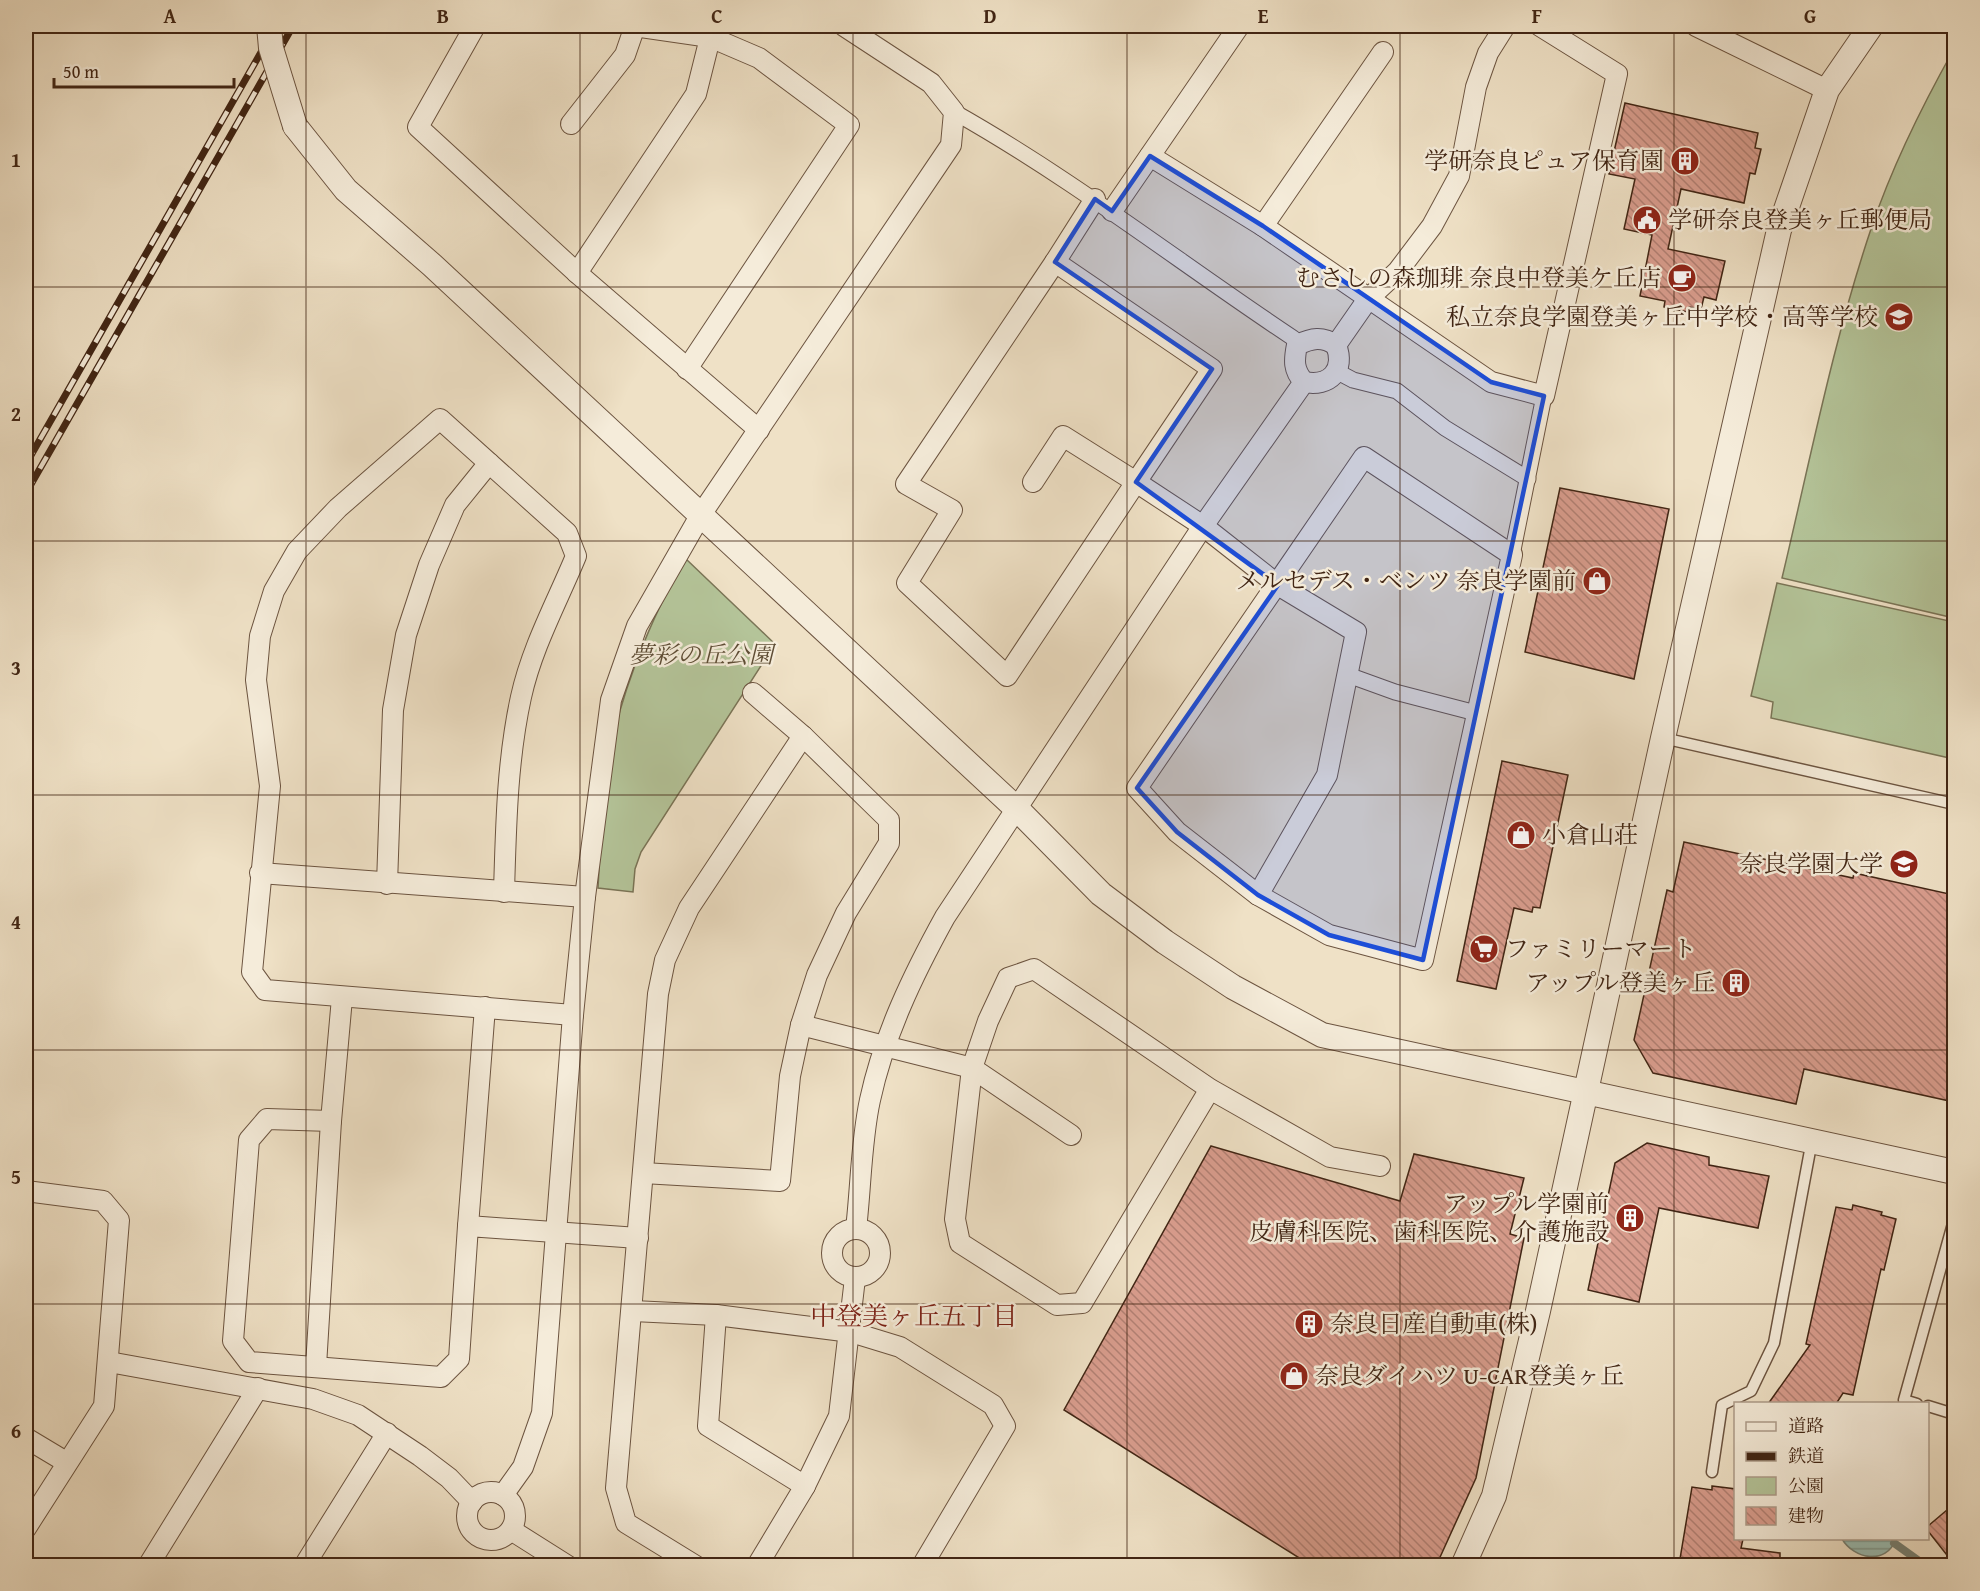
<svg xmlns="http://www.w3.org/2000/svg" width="1980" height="1591" viewBox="0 0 1980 1591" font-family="'Gentium Book Plus','Noto Serif JP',serif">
<defs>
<pattern id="water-rules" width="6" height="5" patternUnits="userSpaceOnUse" patternTransform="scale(1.5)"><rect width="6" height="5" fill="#9abeb4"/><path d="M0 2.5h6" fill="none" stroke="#7f9a91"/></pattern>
<pattern id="building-back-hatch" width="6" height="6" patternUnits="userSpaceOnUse" patternTransform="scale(1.5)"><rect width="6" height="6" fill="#d99d8e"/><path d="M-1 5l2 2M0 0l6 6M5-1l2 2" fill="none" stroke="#b28073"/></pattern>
</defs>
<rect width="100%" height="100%" fill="#efe1c6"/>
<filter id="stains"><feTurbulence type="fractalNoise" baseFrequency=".00333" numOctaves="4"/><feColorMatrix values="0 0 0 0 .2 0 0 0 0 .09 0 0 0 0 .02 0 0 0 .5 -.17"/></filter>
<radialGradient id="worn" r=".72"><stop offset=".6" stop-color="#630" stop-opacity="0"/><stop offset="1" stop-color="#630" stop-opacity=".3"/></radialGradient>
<g fill="#b4c499" stroke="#7a7456" stroke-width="1.5">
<path d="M1954,49v569l-172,-40c28,-117 51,-237 90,-352 21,-62 50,-120 82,-177z"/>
<path d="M686,559l89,85 -134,208 -6,17 -2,23 -35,-4c3,-51 3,-105 16,-155 13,-54 42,-127 72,-174z"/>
<polygon points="1777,583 1954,622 1954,759 1771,718 1773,702 1751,696"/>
</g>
<path fill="url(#water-rules)" stroke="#768174" stroke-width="1.5" d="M1842,1539h54c-10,27 -42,20 -54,0z"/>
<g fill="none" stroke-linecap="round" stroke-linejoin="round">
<polyline stroke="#768174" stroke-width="8" points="1894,1543 1926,1566"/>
</g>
<g fill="url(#building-back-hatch)" stroke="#412514" stroke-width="1.5">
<polygon points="1625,103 1758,133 1755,148 1761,149 1755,174 1750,173 1744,203 1681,189 1668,249 1725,261 1716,300 1704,297 1701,309 1689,307 1688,312 1664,307 1665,301 1640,296 1652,235 1624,229 1635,179 1609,174"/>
<polygon points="1560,488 1669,509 1634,679 1525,652"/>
<polygon points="1502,761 1568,775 1540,908 1533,907 1532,912 1514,908 1496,989 1457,981"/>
<polygon points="1684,842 1853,878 1854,873 1954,895 1954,1102 1804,1069 1796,1104 1653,1073 1634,1040 1667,890 1673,892"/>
<polygon points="1647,1143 1709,1157 1709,1165 1769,1176 1758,1228 1659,1208 1639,1302 1588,1290 1615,1163"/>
<polygon points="1211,1146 1400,1201 1414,1154 1524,1178 1510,1234 1524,1238 1476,1478 1436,1566 1312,1566 1064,1410"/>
<polygon points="1853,1205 1882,1212 1881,1215 1896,1219 1884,1270 1881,1269 1853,1395 1843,1393 1836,1404 1768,1404 1810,1345 1806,1344 1836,1207 1852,1210"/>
<polygon points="1712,1486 1736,1489 1736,1539 1743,1539 1741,1548 1780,1553 1780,1566 1689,1566 1689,1561 1680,1559 1692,1487 1712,1490"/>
<polygon points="1954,1504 1954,1564 1928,1531 1928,1526"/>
</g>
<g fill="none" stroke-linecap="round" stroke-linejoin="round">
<g stroke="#6c5440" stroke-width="13">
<g id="service">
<polyline points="1663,738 1954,804"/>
<polyline points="1917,1404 1904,1400 1954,1220"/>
<polyline points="1928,1406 1954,1414"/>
<polyline points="1712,1472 1722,1405 1751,1391 1774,1343 1812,1140"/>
</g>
</g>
<g stroke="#6c5440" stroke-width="17">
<g id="pedestrian">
<path d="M954,112c119,67 226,151 339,226l4,7"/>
<polyline points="1336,371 1353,380 1397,391 1445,428 1528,479"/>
<polyline points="1512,555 1544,396"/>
<polyline points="1348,675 1395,692 1476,713"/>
</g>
</g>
<g stroke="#6c5440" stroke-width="22">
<g id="minor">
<polyline points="475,26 418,127 577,273 759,430"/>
<polyline points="634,26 710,37 759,58 849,125 687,369"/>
<polyline points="1696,26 1827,90"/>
<polyline points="571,124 625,55 635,26"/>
<polyline points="1150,156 1263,226 1491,382 1544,396 1617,74 1540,26"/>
<polyline points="1095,199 1055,262 1212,369 1136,482 1203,526 1278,585 1356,632 1327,775 1258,895"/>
<polyline points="1112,211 1239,26"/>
<polyline points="1263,226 1383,52"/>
<polyline points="577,273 696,94 713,26"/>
<path d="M1304,382c25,5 42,-11 32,-37"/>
<polygon points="1364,457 1512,555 1423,960 1329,935 1258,895 1177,832 1137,788"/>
<polyline points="1033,482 1063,436 1136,482 1007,676 907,583 952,510 906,484 1055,262"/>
<polyline points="260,873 585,897"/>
<polyline points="387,884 393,710 406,635 429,565 455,505 489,463"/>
<path d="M504,892c2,-66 3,-131 17,-195 11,-50 36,-95 55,-141l-9,-23 -127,-114 -102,89 -41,43 -23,40 -14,45 -4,44 14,106 -18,186 13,18 308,25"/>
<polyline points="801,1025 972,1068 1071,1135"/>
<polyline points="1210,1089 1082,1303 1057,1305 960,1243 955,1219 972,1068 988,1021 1008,978 1034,969 1210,1089 1330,1157 1380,1166"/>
<polyline points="331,1121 267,1119 249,1140 233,1341 249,1362 441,1377 459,1359 468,1226 638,1238"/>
<polyline points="643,1173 780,1181 790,1076 801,1025 817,975 846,913 889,843 889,820 803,736"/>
<polyline points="26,1191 103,1201 119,1220 104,1406 26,1528"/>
<polyline points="468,1226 485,1007"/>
<circle cx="856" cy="1253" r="24"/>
<path d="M856,1229c5,-42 5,-88 14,-129 14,-65 43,-125 75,-183l258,-391 101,-144c-11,-12 -10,-22 -7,-37 15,-7 25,-9 39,0l32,-46 30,-28 34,-45 27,-50 17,-89 12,-34 17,-27"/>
<polyline points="633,1311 716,1315 851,1332 900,1347 993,1405 1005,1426 922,1566"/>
<polyline points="716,1315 708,1426 805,1486"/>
<polyline points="109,1362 313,1399 358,1415 420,1456 449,1478 472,1502"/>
<polyline points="316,1366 331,1121 342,998"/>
<polyline points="26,1438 66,1462"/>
<circle cx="491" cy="1516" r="24"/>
<polyline points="503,1495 523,1467 542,1413 573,1015 585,897 611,700 637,626 700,516 951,145 954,112 931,83 844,26"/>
<polyline points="511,1530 568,1566"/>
<polyline points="148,1566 258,1388"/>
<polyline points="304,1566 387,1433"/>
<polyline points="696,1566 626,1523 616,1488 658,994 665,960 689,908 803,736 753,693"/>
<polyline points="757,1566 805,1486 839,1416 855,1278"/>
</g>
</g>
<g stroke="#6c5440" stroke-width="26">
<g id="tertiary">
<polyline points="295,126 346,190 432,265 1018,810 1101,894 1165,942 1233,987 1322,1035 1954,1172"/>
<polyline points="1463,1566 1494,1496 1538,1311 1663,738 1779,230 1827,90 1871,26"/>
</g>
</g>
<use href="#service" stroke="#f5ecda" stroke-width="10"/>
<use href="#pedestrian" stroke="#f5ecda" stroke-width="15"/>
<use href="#minor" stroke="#f5ecda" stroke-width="20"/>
<use href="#tertiary" stroke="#f5ecda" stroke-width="24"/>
<g stroke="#412514" stroke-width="7">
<g id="rail">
<polyline points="26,464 276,26"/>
<polyline points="26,493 293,26"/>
</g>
</g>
<use href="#rail" stroke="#f5ecda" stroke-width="4.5" stroke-dasharray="14" stroke-linecap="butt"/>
<g stroke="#6c5440" stroke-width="26" stroke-linecap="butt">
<polyline id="tertiary-bridge" points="269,26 271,48 295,126"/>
</g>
<use href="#tertiary-bridge" stroke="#f5ecda" stroke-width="24"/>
</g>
<path fill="#1d4ed8" fill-opacity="0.2" stroke="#1d4ed8" stroke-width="4.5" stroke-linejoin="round" d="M1150,156l113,70 228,156 53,14 -121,564 -94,-25 -71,-40 -81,-63 -40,-44 141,-203 -142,-103 76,-113 -157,-107 40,-63 17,12z"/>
<path fill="none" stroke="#412514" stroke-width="1.5" stroke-opacity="0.55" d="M306,26v1540M580,26v1540M853,26v1540M1127,26v1540M1400,26v1540M1674,26v1540M26,287h1928M26,541h1928M26,795h1928M26,1050h1928M26,1304h1928"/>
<defs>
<g id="building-disc" transform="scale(1.5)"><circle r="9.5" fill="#8f2418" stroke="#f5ecda"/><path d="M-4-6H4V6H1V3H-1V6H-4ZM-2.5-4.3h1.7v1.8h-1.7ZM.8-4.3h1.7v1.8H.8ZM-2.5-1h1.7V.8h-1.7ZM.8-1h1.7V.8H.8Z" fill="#fff"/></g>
<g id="civic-disc" transform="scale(1.5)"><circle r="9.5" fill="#8f2418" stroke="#f5ecda"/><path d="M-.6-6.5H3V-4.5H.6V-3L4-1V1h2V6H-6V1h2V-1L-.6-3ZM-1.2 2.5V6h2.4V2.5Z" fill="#fff"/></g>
<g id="cafe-disc" transform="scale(1.5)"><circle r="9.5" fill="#8f2418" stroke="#f5ecda"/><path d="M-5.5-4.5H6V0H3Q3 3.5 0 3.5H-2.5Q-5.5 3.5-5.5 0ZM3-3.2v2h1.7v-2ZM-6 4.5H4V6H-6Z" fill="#fff"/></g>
<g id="school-disc" transform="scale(1.5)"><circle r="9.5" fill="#8f2418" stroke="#f5ecda"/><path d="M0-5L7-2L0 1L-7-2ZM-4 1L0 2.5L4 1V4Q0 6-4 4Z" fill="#fff"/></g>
<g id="shop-disc" transform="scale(1.5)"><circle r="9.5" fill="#8f2418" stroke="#f5ecda"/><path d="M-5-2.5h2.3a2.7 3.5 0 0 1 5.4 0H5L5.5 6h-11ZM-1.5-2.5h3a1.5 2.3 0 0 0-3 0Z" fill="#fff"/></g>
<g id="university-disc" transform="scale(1.5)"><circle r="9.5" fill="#8f2418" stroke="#f5ecda"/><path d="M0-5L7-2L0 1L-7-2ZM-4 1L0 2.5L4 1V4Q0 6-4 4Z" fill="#fff"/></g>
<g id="supermarket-disc" transform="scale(1.5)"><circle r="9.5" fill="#8f2418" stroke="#f5ecda"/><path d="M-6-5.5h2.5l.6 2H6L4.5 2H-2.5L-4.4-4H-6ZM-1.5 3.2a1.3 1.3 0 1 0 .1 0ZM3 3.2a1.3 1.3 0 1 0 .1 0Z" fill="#fff"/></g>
</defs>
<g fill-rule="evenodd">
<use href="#building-disc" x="1685" y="161"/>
<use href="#civic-disc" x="1647" y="220"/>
<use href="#cafe-disc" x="1682" y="278"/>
<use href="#school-disc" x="1899" y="317"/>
<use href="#shop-disc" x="1597" y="581"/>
<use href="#shop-disc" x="1521" y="835"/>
<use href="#university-disc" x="1904" y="864"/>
<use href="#supermarket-disc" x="1484" y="949"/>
<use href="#building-disc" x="1736" y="983"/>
<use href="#building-disc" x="1630" y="1218"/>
<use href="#building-disc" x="1309" y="1324"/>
<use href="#shop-disc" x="1294" y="1376"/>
</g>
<g text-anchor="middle" stroke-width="5" stroke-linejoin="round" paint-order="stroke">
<g font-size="24" fill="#412514" stroke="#f5ecda" text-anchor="end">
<text x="1664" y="169">学研奈良ピュア保育園</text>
<text x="1668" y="228" text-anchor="start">学研奈良登美ヶ丘郵便局</text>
<text x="1661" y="286">むさしの森珈琲 奈良中登美ケ丘店</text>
<text x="1878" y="325">私立奈良学園登美ヶ丘中学校・高等学校</text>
<text x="1576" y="589">メルセデス・ベンツ 奈良学園前</text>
<text x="1542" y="843" text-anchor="start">小倉山荘</text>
<text x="1883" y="872">奈良学園大学</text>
<text x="1505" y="957" text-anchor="start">ファミリーマート</text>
<text x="1715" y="991">アップル登美ヶ丘</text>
<text x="1609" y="1212">アップル学園前<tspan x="1609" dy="28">皮膚科医院、歯科医院、介護施設</tspan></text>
<text x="1330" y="1332" text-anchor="start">奈良日産自動車(株)</text>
<text x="1315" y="1384" text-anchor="start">奈良ダイハツ U-CAR登美ヶ丘</text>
</g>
<g font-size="24" font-style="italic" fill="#5e4d35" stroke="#f5ecda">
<text x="701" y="663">夢彩の丘公園</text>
</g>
<g font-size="26" fill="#7a1f14" stroke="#f5ecda">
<text x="914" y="1325">中登美ヶ丘五丁目</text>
</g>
</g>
<rect width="1980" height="1591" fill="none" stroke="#efe1c6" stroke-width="66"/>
<rect x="1734" y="1402" width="195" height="138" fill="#f5ecda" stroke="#ad9c8b" stroke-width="1.5"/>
<rect x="1746" y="1422" width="30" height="9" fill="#f5ecda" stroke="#ad9c8b" stroke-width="1.5"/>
<text x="1788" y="1432" font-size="18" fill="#412514">道路</text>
<rect x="1746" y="1452" width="30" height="9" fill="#412514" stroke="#ad9c8b" stroke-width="1.5"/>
<text x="1788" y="1462" font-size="18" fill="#412514">鉄道</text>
<rect x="1746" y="1477" width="30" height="18" fill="#b4c499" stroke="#ad9c8b" stroke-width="1.5"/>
<text x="1788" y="1492" font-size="18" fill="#412514">公園</text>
<rect x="1746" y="1507" width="30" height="18" fill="url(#building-back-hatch)" stroke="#ad9c8b" stroke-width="1.5"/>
<text x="1788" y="1522" font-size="18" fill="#412514">建物</text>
<path d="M54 78v9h180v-9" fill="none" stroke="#412514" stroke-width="3"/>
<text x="63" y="78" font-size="18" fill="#412514" stroke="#f5ecda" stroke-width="4.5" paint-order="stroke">50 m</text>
<rect x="33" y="33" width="1914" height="1525" fill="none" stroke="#412514" stroke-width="2"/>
<g font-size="20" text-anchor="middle" font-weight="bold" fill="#412514">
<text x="170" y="23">A</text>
<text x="443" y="23">B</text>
<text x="717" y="23">C</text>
<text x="990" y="23">D</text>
<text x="1263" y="23">E</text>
<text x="1537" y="23">F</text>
<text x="1810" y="23">G</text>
<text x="16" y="167">1</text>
<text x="16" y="421">2</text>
<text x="16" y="675">3</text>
<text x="16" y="929">4</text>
<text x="16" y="1184">5</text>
<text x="16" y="1438">6</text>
</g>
<rect width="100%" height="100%" filter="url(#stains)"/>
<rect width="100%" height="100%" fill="url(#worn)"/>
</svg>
